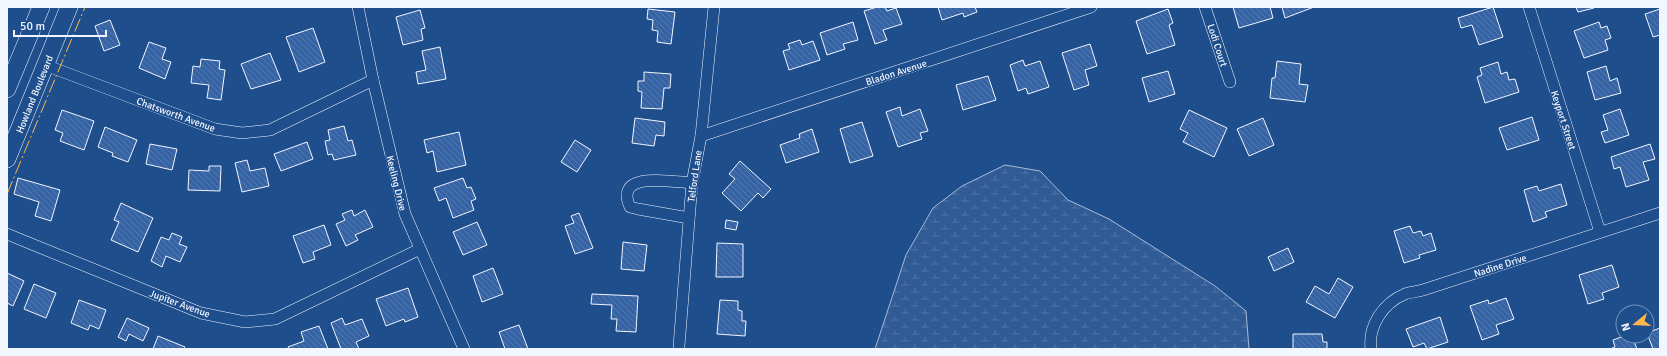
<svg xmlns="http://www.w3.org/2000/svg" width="1667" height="356" viewBox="0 0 1667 356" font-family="Signika,sans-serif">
<defs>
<pattern id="wetland-marsh" width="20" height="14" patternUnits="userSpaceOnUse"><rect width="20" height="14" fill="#305b95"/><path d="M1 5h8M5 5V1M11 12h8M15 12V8" fill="none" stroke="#4e73a5"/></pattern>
<pattern id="building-back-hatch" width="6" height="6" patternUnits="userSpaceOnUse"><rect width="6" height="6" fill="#3563a3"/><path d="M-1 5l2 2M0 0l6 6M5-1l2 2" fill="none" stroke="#537ab1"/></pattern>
</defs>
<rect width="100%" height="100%" fill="#1f4e8c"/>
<polygon fill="url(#wetland-marsh)" stroke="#a8bbd7" points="1005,165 1040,171 1068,200 1109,219 1215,286 1246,311 1249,349 875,349 906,255 933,208 962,186"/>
<g fill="url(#building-back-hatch)" stroke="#f2f6ff">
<polygon points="877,7 885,7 887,11 896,8 902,24 883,30 887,40 875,44 864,11"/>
<polygon points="938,7 975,7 977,12 964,17 963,13 942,20"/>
<polygon points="1233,7 1270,7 1273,18 1239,28"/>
<polygon points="1282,7 1314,7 1285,18"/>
<polygon points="1493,7 1503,37 1479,45 1472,25 1461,28 1458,18"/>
<polygon points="1576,7 1593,7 1594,8 1578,12"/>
<polygon points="648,9 675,12 671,44 657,42 658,31 652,30 653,20 647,19"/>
<polygon points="1168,9 1173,23 1169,25 1175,45 1147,54 1136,21"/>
<polygon points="1660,9 1660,35 1653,37 1645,14"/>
<polygon points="420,10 425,28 421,29 423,40 403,45 396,17"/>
<polygon points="110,20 120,45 104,51 95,26"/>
<polygon points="853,22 858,40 843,44 845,49 827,55 820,33"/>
<polygon points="1599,22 1601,28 1607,26 1611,38 1605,40 1608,50 1584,58 1574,31"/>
<polygon points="313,28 325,62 299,72 286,37"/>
<polygon points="800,40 802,45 813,41 820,60 789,70 783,51 790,49 788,44"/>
<polygon points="149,42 166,48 162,59 171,62 165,79 139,68"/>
<polygon points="1090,44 1097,66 1085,70 1089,85 1074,90 1062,53"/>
<polygon points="440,47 446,79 418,84 416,72 426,70 422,51"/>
<polygon points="270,53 281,80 251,89 241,64"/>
<polygon points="201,59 220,61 219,69 225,70 221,100 207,98 209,85 191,83 193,66 200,67"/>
<polygon points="1023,60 1025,66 1040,61 1049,87 1028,94 1026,88 1018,91 1010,65"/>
<polygon points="1277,61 1301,64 1299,84 1308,85 1305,102 1270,98 1272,78 1275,78"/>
<polygon points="1498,62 1501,74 1507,72 1509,80 1515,79 1519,92 1485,103 1477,77 1482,75 1480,68"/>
<polygon points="1606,66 1610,81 1617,78 1621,93 1595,100 1587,72"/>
<polygon points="1168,71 1175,94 1149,102 1142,78"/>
<polygon points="644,72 671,74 670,88 664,88 662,109 641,108 642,92 638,91 638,81 644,81"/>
<polygon points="988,76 996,100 963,110 956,85"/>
<polygon points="900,107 902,116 920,109 928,131 920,133 922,139 898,147 886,112"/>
<polygon points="1620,109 1629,135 1605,143 1601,132 1608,130 1603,115"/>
<polygon points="62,110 94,121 84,150 60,141 63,133 55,130"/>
<polygon points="1189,110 1227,128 1214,157 1183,142 1188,133 1180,129"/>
<polygon points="1532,117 1539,140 1507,150 1499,128"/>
<polygon points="635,118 665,122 664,136 656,135 654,146 632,143"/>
<polygon points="1263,118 1274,145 1249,156 1237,129"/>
<polygon points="862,122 873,156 850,163 840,129"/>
<polygon points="344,126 348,141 352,140 356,155 334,160 332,154 328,155 325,141 330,140 328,130"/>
<polygon points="105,127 137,140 128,162 112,156 113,153 98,147"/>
<polygon points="812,129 819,152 786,163 780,145 800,138 799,134"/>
<polygon points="459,132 466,165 437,172 433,151 427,153 424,140"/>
<polygon points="575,140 591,150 577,172 561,162"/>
<polygon points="307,142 313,159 281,171 274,154"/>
<polygon points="150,144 177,149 172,170 146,164"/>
<polygon points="1650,144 1655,159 1643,162 1649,180 1626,187 1620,167 1614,169 1611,157"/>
<polygon points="247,160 250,171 265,168 269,186 242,192 235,163"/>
<polygon points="740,161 771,189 763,198 758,193 741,211 722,193 735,179 729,174"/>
<polygon points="209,166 221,166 220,191 188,190 189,170 209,171"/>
<polygon points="18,178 60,190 51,221 35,216 39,202 14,194"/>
<polygon points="463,178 467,188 471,187 476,199 471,201 474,210 453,218 446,198 439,201 434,188"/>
<polygon points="1561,184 1567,205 1545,212 1547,217 1533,222 1524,190 1537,186 1539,191"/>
<polygon points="121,203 153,218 138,252 111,240 119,222 114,220"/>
<polygon points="352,210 354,216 365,210 373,227 355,235 358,240 346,246 336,224 345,220 342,214"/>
<polygon points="579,213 593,248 575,254 565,226 574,223 571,216"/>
<polygon points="726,220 738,222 736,230 725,228"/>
<polygon points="477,222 487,245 463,255 453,232"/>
<polygon points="324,225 331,245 313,252 315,259 303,263 293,236"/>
<polygon points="1410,226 1413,233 1421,231 1423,236 1431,233 1436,250 1419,255 1420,258 1404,263 1394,231"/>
<polygon points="172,233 182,237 179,244 187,247 180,262 166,256 162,267 151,261 161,237 169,240"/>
<polygon points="623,242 647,245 644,271 621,269"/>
<polygon points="717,243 743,244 743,277 716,277"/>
<polygon points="1288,248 1294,262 1274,271 1268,257"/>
<polygon points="1612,265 1619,287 1602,293 1604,299 1588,304 1579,275"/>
<polygon points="493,268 503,294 482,302 473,276"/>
<polygon points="7,273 24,281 13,306 7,303"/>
<polygon points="1338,278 1353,287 1335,318 1306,302 1315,286 1329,294"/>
<polygon points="34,284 56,293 46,318 24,309"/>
<polygon points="408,288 418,317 405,322 404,319 386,326 376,299"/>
<polygon points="592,294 638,296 636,332 616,331 617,319 611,319 612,305 591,304"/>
<polygon points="1506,298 1514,319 1496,325 1499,334 1482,340 1470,306 1488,300 1489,304"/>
<polygon points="79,300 106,310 99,329 90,325 88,330 71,323"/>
<polygon points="720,300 738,301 738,310 742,311 742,321 746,321 745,336 717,334"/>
<polygon points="1440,317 1448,342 1427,349 1424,343 1413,347 1406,329"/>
<polygon points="127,318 149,328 143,341 129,334 126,341 118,337"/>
<polygon points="342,318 345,325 362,319 369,336 356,342 359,349 341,349 331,323"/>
<polygon points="519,325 528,349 505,349 499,332"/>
<polygon points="319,326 328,349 289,349 288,347 304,341 301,332"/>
<polygon points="1660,328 1660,349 1653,349 1647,333"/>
<polygon points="1293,334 1322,334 1323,342 1327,342 1327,349 1293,349"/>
<polygon points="158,336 185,347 184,349 153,349"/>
<polygon points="1624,336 1632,336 1637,349 1610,349 1615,347 1613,340"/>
</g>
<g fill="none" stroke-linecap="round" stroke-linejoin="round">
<g stroke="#f2f6ff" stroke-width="12">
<g id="minor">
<polyline points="358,7 373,80 405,214 464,349"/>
<polyline points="1205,7 1230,82"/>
<polyline points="1529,7 1600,232"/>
<polyline points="45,65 215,129 242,133 270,130 373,80"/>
<polyline points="701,136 1091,7"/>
<path d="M689,218l-51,-9 -8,-2c-17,-37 43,-25 62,-24"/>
<polyline points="7,234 201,313 245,322 275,319 420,249"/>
<polyline points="679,346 692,183 701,136 714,7"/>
<path d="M1371,349c-3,-23 12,-46 34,-55 5,-2 12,-2 18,-4l237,-77"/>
</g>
</g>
<g stroke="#f2f6ff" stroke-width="18">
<g id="primary">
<polyline points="7,89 41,7"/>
<polyline points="7,159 69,7"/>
</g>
</g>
<use href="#minor" stroke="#1f4e8c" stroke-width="11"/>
<use href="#primary" stroke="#1f4e8c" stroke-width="17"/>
<polyline stroke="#ffb74d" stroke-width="1" stroke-dasharray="14 3 2 3" stroke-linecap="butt" points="7,194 85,7"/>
</g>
<g text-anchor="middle" stroke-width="3" stroke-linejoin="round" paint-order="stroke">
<g font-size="10" fill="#f2f6ff" stroke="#1f4e8c">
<text transform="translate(1218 45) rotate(72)" y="4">Lodi Court</text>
<text transform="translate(896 72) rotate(-18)" y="4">Bladon Avenue</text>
<text transform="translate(34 94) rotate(-68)" y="4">Howland Boulevard</text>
<text transform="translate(176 114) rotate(20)" y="4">Chatsworth Avenue</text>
<text transform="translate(1564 120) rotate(72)" y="4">Keyport Street</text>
<text transform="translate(694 176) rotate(-82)" y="4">Telford Lane</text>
<text transform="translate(397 183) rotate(76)" y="4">Keeling Drive</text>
<text transform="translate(1500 265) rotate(-18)" y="4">Nadine Drive</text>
<text transform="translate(180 303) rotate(20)" y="4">Jupiter Avenue</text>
</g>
</g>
<rect width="1667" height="356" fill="none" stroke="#f2f6ff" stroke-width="16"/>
<g transform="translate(1635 324) rotate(252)"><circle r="19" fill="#1f4e8c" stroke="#7391ba"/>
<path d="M0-3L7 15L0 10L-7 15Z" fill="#ffb74d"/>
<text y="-6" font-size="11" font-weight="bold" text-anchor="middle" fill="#f2f6ff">N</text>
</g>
<path d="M14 30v6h92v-6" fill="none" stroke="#f2f6ff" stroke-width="2"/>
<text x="20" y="30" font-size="12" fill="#f2f6ff" stroke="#1f4e8c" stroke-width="3" paint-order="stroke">50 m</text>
</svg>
